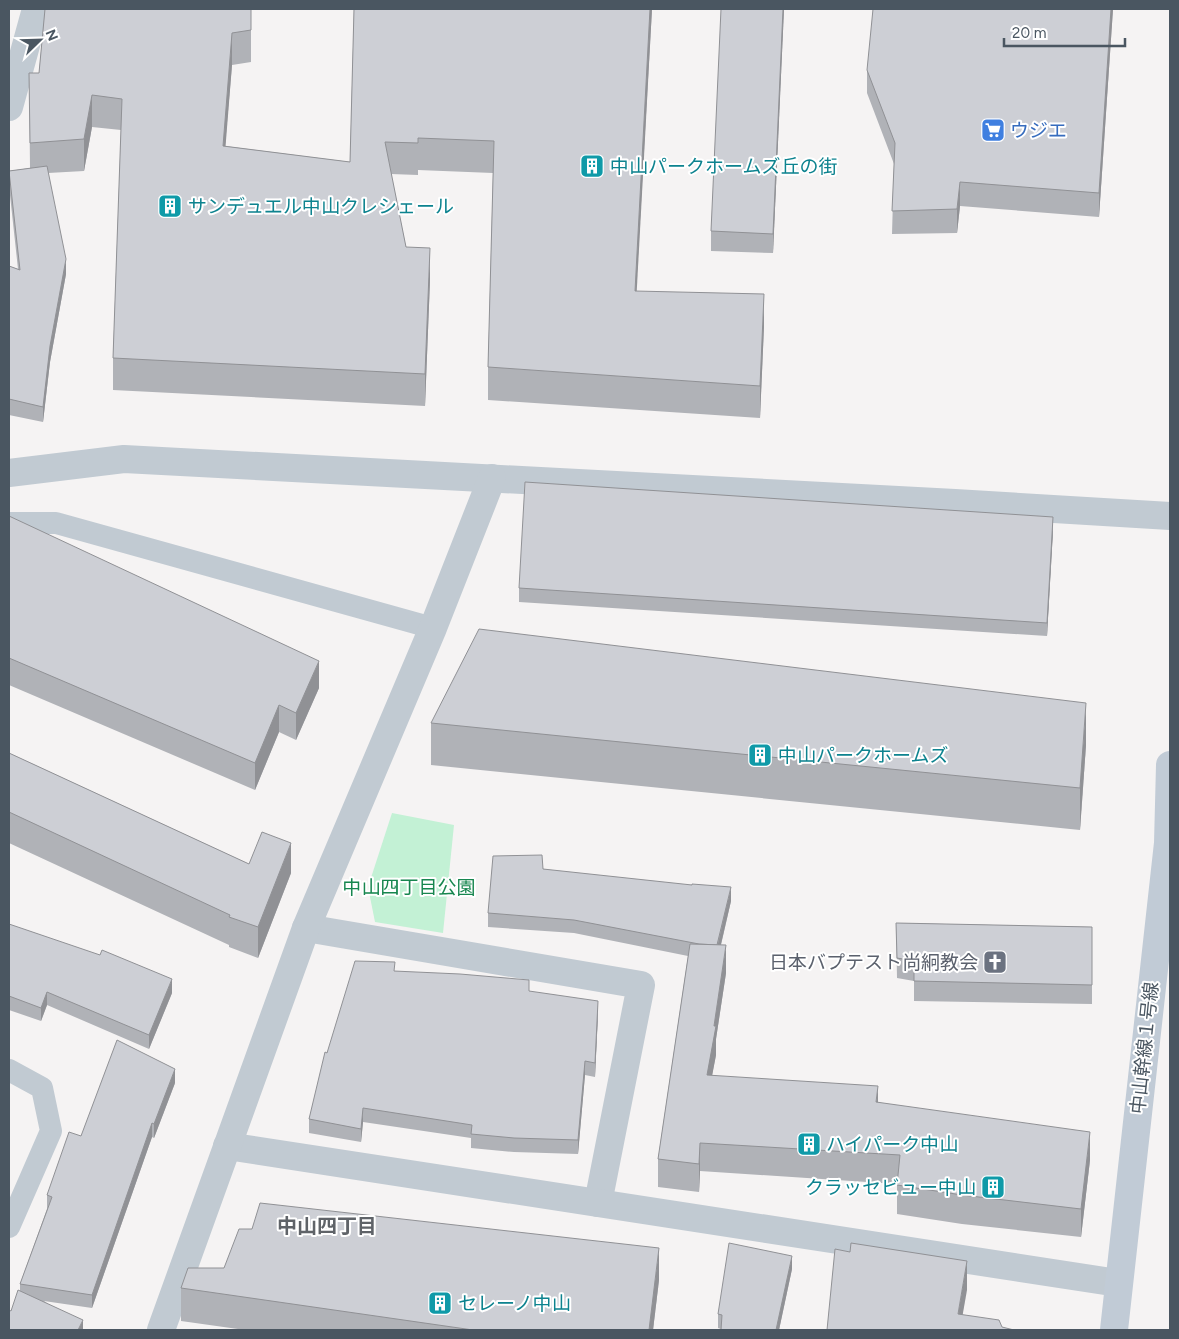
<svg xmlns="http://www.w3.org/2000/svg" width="1179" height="1339" viewBox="0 0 1179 1339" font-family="Figtree,'Noto Sans JP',sans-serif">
<rect width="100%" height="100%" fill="#f5f3f3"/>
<polygon fill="#c3f1d5" points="392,813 454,825 443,933 375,922 368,887"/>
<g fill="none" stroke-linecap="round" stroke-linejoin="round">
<g stroke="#c1cad2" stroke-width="22">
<polyline points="9,523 56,523 433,628"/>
<polyline points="9,1070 42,1088 51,1131 9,1227"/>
</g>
<g stroke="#c1cad2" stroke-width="28">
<polyline points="9,107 36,9"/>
<polyline points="9,473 124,459 955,503 1170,516"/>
<polyline points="306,928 641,985 598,1203"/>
<polyline points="227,1146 1118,1283"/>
<polyline points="161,1330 306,928 433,628 492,478"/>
</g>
<polyline stroke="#c1cbd6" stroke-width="28" points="1114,1330 1168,843 1170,765"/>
</g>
<g fill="#b0b2b7">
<polygon points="45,9 251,30 251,62 232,65 225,146 350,162 354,9 652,9 636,291 764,326 760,418 488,400 488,367 493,173 418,170 418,175 391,174 406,247 430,280 425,406 113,390 113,358 121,130 92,127 84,171 48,173 66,274 50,362 43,422 9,415 9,266 18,269 9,186 9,171 30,168 29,73 39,73"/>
<polygon points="784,9 773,253 711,251 711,231"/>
<polygon points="1113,9 1099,217 960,206 957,233 892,234 894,164 867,93 867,70"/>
<polygon points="9,516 319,688 296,740 279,732 255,790 9,685"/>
<polygon points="1053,531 1047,636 519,602 519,588"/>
<polygon points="431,723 1086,745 1080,830 431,765"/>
<polygon points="9,753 249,864 291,873 258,958 229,947 229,945 9,843"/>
<polygon points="543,869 731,901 721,945 726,973 716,1039 716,1055 712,1075 878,1102 1090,1160 1081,1237 962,1224 897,1214 897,1184 700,1171 699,1192 658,1187 658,1159 688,956 574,933 488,927 488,913"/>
<polygon points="896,923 1092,927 1092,1004 914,1001 914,981 897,978"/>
<polygon points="9,924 172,993 149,1049 47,1005 41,1021 9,1010"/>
<polygon points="395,971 529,991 598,1014 595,1077 585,1075 578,1154 514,1152 471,1148 471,1138 363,1122 361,1142 309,1133 309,1119 327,1053"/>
<polygon points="175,1083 154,1138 152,1137 92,1308 44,1301 83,1330 11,1311 20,1291 20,1284 47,1209 47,1195 81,1136"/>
<polygon points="792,1269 779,1330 721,1330 721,1329 718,1328 718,1314"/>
<polygon points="659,1280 653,1330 245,1330 181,1321 181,1288"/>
</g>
<g fill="#909195">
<polygon points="650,9 652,9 635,323 635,291"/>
<polygon points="783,9 784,9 773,253 773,234"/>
<polygon points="1111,9 1113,9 1099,217 1099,193"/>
<polygon points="232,33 232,65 223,178 223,146"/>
<polygon points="92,95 92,127 84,171 84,139"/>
<polygon points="960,182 960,206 957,233 957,209"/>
<polygon points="430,248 430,280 425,406 425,374"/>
<polygon points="66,259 66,274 50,362 43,422 43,407 50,346"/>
<polygon points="764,294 764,326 760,418 760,386"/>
<polygon points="1053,517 1053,531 1047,636 1047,623"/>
<polygon points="319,661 319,688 296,740 296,713"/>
<polygon points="1086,703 1086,745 1080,830 1080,788"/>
<polygon points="279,705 279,732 255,790 255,763"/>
<polygon points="291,843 291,873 258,958 258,927"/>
<polygon points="731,887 731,901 717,961 717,948"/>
<polygon points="726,945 726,973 716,1039 716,1055 707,1103 707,1075 714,1026"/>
<polygon points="172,979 172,993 149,1049 149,1035"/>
<polygon points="47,992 47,1005 41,1021 41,1008"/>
<polygon points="598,1001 598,1014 595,1077 595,1063"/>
<polygon points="585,1061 585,1075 578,1154 578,1140"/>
<polygon points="175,1069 175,1083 154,1138 154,1124"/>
<polygon points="878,1086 878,1114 876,1102"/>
<polygon points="363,1108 363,1122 361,1142 361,1129"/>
<polygon points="152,1123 152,1137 92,1308 92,1295"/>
<polygon points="1090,1132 1090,1160 1081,1237 1081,1209"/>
<polygon points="700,1143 700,1171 699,1192 699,1164"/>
<polygon points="659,1248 659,1280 653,1330 649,1330"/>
<polygon points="792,1256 792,1269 779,1330 776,1330"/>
<polygon points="967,1261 967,1290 960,1330 958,1314"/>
<polygon points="83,1320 83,1330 78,1330"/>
</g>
<g fill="#cdcfd5" stroke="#909195">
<polygon points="45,9 251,9 251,30 232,33 223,146 350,162 354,9 650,9 635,291 764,294 760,386 488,367 494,141 418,138 418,143 385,142 406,247 430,248 425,374 113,358 122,99 92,95 84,139 30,143 29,73 39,73"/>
<polygon points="721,9 783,9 773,234 711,231"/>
<polygon points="873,9 1111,9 1099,193 960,182 957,209 892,211 895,143 867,70"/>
<polygon points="47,166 66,259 50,346 43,407 9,399 9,266 20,270 9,171"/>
<polygon points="525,482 1053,517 1047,623 519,588"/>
<polygon points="9,516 319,661 296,713 279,705 255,763 9,658"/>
<polygon points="479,629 1086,703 1080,788 431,723"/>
<polygon points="9,753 249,864 262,832 291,843 258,927 229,917 230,915 9,812"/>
<polygon points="542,855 543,869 692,885 692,884 731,887 717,945 699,944 574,920 488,913 493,856"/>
<polygon points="896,923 1092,927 1092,985 914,981 914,961 897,958"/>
<polygon points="9,924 100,955 102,950 172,979 149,1035 47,992 41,1008 9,996"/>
<polygon points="690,944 726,945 714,1026 716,1026 707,1075 878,1086 876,1102 1090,1132 1081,1209 962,1195 897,1185 900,1155 700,1143 699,1164 658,1159"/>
<polygon points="355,961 395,962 394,971 460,974 529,980 529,991 598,1001 595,1063 585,1061 578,1140 514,1138 471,1134 472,1125 363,1108 361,1129 309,1119 325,1052 327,1053"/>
<polygon points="117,1040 175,1069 154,1124 152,1123 92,1295 20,1284 52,1197 47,1195 69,1132 81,1136"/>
<polygon points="260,1203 659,1248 649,1330 473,1330 181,1288 188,1268 224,1268 239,1229 252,1229"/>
<polygon points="729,1243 792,1256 776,1330 721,1330 722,1315 718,1314"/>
<polygon points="851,1243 967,1261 958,1314 999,1320 1002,1327 1014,1330 827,1330 835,1249 850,1252"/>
<polygon points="18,1290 83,1320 78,1330 9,1330 9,1310 11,1311"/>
</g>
<defs>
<g id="supermarket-square" transform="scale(1.25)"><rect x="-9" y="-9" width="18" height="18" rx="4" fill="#3f7fe0" stroke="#fff"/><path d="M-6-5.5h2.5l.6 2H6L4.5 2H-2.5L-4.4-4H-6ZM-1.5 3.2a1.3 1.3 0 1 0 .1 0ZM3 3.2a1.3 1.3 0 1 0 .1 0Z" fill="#fff"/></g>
<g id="building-square" transform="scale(1.25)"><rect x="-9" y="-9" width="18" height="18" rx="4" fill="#0f9aa8" stroke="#fff"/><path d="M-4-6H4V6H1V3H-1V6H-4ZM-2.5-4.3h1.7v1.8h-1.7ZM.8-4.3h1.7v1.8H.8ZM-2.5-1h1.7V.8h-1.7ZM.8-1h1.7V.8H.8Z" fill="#fff"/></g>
<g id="church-square" transform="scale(1.25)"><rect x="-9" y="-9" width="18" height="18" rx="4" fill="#6b7280" stroke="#fff"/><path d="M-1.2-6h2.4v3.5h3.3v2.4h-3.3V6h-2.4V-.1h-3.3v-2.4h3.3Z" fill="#fff"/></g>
</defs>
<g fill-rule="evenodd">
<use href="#supermarket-square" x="993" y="130"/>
<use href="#building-square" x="592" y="166"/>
<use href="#building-square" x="170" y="206"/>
<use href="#building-square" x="760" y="755"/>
<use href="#church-square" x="995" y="962"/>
<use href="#building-square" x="809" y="1144"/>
<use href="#building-square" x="993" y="1187"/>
<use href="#building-square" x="440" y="1303"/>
</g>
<g text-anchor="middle" stroke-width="4" stroke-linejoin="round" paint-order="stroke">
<g font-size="19" fill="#366cbe" stroke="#fff" text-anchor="start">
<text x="1010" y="137">ウジエ</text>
</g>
<g font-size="19" fill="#0d838f" stroke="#fff" text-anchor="start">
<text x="610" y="173">中山パークホームズ丘の街</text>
<text x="188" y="213">サンデュエル中山クレシェール</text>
<text x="778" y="762">中山パークホームズ</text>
<text x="826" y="1151">ハイパーク中山</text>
<text x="976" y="1194" text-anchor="end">クラッセビュー中山</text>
<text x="458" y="1310">セレーノ中山</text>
</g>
<g font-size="19" fill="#17864f" stroke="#fff">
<text x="409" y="894">中山四丁目公園</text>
</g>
<g font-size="19" fill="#5b616d" stroke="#fff" text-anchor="end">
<text x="978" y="969">日本バプテスト尚絅教会</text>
</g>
<g font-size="19" fill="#4a5661" stroke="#fff">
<text transform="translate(1144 1048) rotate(-84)" y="7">中山幹線１号線</text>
</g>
<g font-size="20" font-weight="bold" fill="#5f6368" stroke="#fff">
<text x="327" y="1233">中山四丁目</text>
</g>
</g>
<rect width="1179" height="1339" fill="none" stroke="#4a5661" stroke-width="20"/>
<g transform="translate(40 40) rotate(67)" stroke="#ffffff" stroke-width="4" paint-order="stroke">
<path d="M0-4L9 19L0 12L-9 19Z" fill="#4a5661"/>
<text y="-8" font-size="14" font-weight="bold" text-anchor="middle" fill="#4a5661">N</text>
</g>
<path d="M1004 38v8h121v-8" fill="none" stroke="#4a5661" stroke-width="2.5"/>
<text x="1012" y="38" font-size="15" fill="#4a5661" stroke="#ffffff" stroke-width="4" paint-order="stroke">20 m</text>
</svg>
